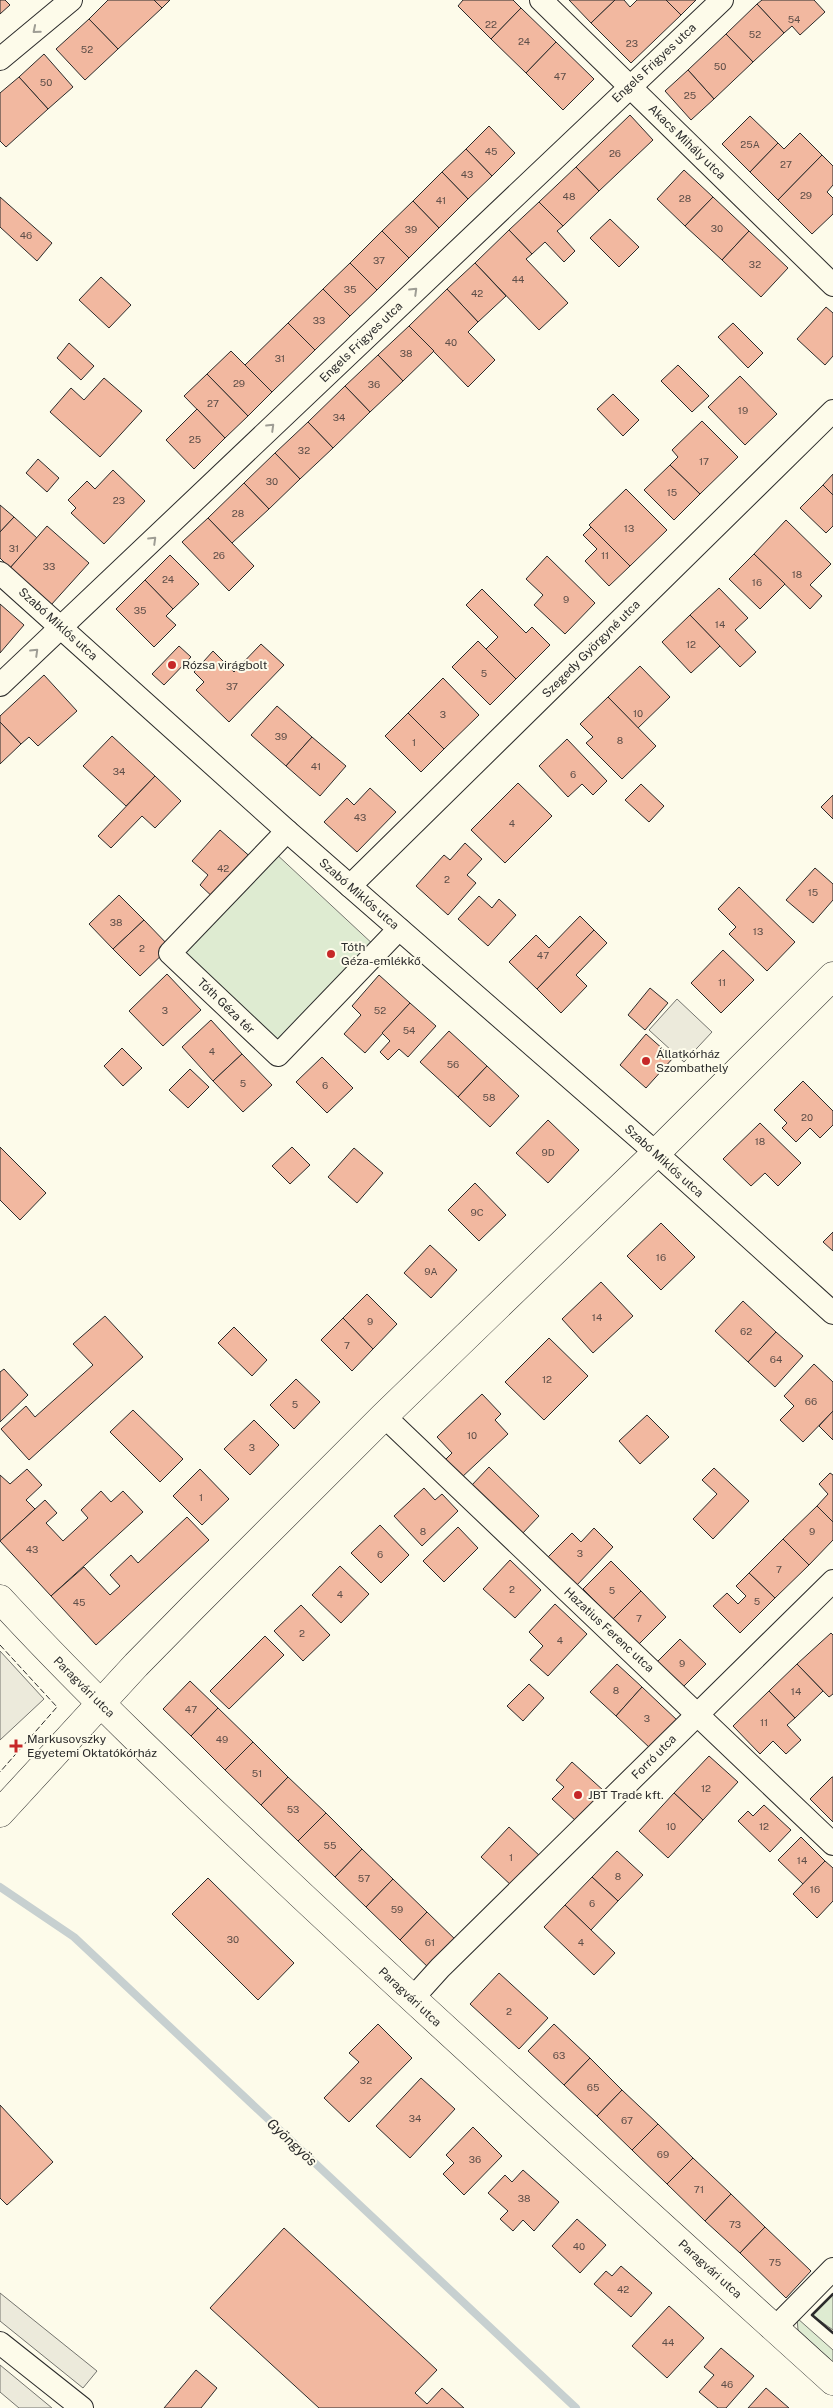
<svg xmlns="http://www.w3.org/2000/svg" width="833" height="2408" viewBox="0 0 833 2408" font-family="'Public Sans',sans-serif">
<rect width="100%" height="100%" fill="#fdfbea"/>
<g fill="#deebd1" stroke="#74746e">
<polygon points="273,851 376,947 279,1051 176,954"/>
<polygon points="833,2294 833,2330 812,2315"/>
<polygon points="797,2318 833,2350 833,2362 798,2330"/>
</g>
<g fill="#eceadb" stroke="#74746e">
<polygon points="677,999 712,1032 684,1062 649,1030"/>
<polygon points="0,1651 44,1699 0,1740"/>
<polygon points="0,2293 97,2371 83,2388 0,2321"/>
<polygon points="0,2365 52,2408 19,2408 0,2392"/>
</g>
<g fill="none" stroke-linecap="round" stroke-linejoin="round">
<polyline stroke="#c7d0d0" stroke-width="8" points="0,1887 74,1937 576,2408"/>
</g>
<g fill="#f2b8a0" stroke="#2b2b2b">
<polygon points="0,0 5,0 10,5 0,14"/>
<polygon points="108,0 154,0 162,8 118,49 89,19"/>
<polygon points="154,0 170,0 162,8"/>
<polygon points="463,0 513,0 521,8 491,39 458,6"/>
<polygon points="569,0 615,0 591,23"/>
<polygon points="615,0 624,0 630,7 637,0 666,0 681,15 631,63 591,23"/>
<polygon points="666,0 696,0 681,15"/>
<polygon points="762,0 814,0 825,12 800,35 792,26 784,33 757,4"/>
<polygon points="757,4 784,33 753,62 726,34"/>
<polygon points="521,8 556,42 526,73 491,39"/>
<polygon points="89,19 118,49 85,80 56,49"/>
<polygon points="726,34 753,62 714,99 688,70"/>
<polygon points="556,42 594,79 563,110 526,73"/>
<polygon points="44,54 73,87 48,109 19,77"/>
<polygon points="688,70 714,99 691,120 665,91"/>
<polygon points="19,77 48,109 6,147 0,141 0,93"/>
<polygon points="630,115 653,140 599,191 576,167"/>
<polygon points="750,116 778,143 750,172 722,144"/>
<polygon points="489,126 515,153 492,176 466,149"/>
<polygon points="800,133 822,155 778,200 750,172 778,143 784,149"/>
<polygon points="466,149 492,176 468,199 442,172"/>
<polygon points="822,155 833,166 833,185 827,192 833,198 833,214 812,234 778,200"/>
<polygon points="576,167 599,191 563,226 539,202"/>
<polygon points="684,170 713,197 685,226 657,199"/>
<polygon points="442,172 468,199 439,228 413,201"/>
<polygon points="0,197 52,243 37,261 0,227"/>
<polygon points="713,197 749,231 722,260 685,226"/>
<polygon points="413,201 439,228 409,258 382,231"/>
<polygon points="539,202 563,226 557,231 575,251 564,262 545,242 532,254 509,230"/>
<polygon points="610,219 639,247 619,267 590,238"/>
<polygon points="509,230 532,254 526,259 568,303 539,330 475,263"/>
<polygon points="382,231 409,258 377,290 350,263"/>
<polygon points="749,231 788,268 761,297 722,260"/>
<polygon points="350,263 377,290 350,316 323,289"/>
<polygon points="475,263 506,296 478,322 447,289"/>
<polygon points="101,277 131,305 109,328 79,300"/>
<polygon points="323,289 350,316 315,350 288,323"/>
<polygon points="447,289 478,322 468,332 495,360 468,387 409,326"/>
<polygon points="826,307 833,313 833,356 825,365 797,339"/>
<polygon points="288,323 315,350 272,392 245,365"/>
<polygon points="733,323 763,353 748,368 718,337"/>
<polygon points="409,326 434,351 403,381 378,355"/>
<polygon points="69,343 94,366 81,380 57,358"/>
<polygon points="231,351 272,392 248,416 207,374"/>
<polygon points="378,355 403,381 370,412 345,386"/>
<polygon points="678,365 709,396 692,412 661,381"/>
<polygon points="207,374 248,416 225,438 184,396"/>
<polygon points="740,376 777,414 745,445 708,407"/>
<polygon points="104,378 142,411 100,457 50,412 71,388 84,400"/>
<polygon points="345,386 370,412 333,448 308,422"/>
<polygon points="613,394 639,420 623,436 597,409"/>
<polygon points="197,409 225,438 194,469 166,440"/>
<polygon points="702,421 738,457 700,494 670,465 678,457 672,450"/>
<polygon points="308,422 333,448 300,479 275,453"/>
<polygon points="275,453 300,479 269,509 244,483"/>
<polygon points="38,459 59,478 47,492 26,473"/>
<polygon points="670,465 700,494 674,520 644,490"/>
<polygon points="113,470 145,501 104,544 71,513 76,508 68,500 87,481 95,489"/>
<polygon points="833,474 833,495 823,485"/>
<polygon points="244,483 269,509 232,543 208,518"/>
<polygon points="823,485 833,495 833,526 826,533 800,508"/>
<polygon points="626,489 667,530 630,566 589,525"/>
<polygon points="0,505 14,517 0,532"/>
<polygon points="14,517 37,538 10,568 0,558 0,532"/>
<polygon points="208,518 254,566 229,591 182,542"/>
<polygon points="786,520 831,564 810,585 822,596 810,609 754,554"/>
<polygon points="47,526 89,563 51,605 10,568"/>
<polygon points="591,527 630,566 609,586 585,561 597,549 583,535"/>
<polygon points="754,554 785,584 760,609 729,579"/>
<polygon points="170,555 199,584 173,609 145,580"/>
<polygon points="547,556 595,603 565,634 534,605 543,595 526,579"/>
<polygon points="145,580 173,609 166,616 176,625 154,647 116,609"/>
<polygon points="719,588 748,618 735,630 756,652 740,667 690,615"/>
<polygon points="482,589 526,633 532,627 550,645 516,679 486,649 498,637 466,605"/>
<polygon points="0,604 24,625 0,653"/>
<polygon points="690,615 720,646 691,673 662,642"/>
<polygon points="478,641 516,679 490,705 452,667"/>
<polygon points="261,644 284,665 229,722 196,690 204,682 194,672 213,651 234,672"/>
<polygon points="179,646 191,657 164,685 152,674"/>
<polygon points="640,666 670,697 638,728 608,697"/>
<polygon points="44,675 77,711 38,746 29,737 21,744 0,722 0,716"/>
<polygon points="443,678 479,715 444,749 408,713"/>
<polygon points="608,697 656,746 622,779 586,743 593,737 580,724"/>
<polygon points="277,706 312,737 286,766 251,735"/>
<polygon points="408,713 444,749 421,772 385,736"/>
<polygon points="0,722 21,744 0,764"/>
<polygon points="112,736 155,776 126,806 83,766"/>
<polygon points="312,737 346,766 320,796 286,766"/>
<polygon points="567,739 607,781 593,795 582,784 568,797 539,766"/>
<polygon points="155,776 181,801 155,828 142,816 111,848 98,836"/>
<polygon points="518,783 552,816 505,863 471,830"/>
<polygon points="641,784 664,806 649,822 625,800"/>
<polygon points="370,788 396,812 357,852 324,822 347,798 354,805"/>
<polygon points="833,795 833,819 821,807"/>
<polygon points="220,830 254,860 217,901 200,885 208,875 192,861"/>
<polygon points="465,843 482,859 467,875 476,883 448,915 416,886 444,855 450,860"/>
<polygon points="815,868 833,884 833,900 813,923 786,900"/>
<polygon points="739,887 795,942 767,971 729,934 736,927 718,909"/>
<polygon points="119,895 144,920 113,949 89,924"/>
<polygon points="479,896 492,908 499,899 516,915 488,946 458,919"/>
<polygon points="580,916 594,930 537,989 509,962 536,935 549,948"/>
<polygon points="144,920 170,947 140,976 113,949"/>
<polygon points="594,930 607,943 576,975 587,986 561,1013 537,989"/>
<polygon points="723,950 754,980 721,1013 691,983"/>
<polygon points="167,974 201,1010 163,1046 129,1011"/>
<polygon points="379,975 410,1003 365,1053 344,1034 361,1015 352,1006"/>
<polygon points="650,988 668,1003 645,1030 628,1015"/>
<polygon points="410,1003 436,1026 408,1057 399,1049 388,1060 380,1052 390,1041 382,1033"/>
<polygon points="211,1020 242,1054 213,1081 182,1047"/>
<polygon points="449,1031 487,1066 458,1097 420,1062"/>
<polygon points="646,1034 673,1058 646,1088 620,1065"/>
<polygon points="122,1048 142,1068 123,1086 104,1066"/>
<polygon points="242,1054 272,1085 243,1112 213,1081"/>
<polygon points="322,1057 353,1088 327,1113 296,1082"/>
<polygon points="487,1066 519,1096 490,1127 458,1097"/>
<polygon points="190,1069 209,1087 188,1108 169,1090"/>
<polygon points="803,1081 833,1111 833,1125 820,1138 810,1128 796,1142 782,1128 787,1123 774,1110"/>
<polygon points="548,1120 579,1150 548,1183 516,1153"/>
<polygon points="760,1123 801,1163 778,1186 765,1173 751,1186 723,1159"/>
<polygon points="0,1147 46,1193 20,1220 0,1200"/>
<polygon points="292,1147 310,1165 290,1184 272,1166"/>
<polygon points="354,1148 383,1173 357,1203 328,1177"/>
<polygon points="475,1183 506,1215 479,1241 448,1210"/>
<polygon points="661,1223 695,1257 661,1290 627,1256"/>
<polygon points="833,1232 833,1251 823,1242"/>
<polygon points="430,1245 457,1270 431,1298 404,1273"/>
<polygon points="601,1282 633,1316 593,1353 562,1319"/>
<polygon points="367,1294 397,1324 373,1349 343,1318"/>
<polygon points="743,1301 776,1332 748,1362 715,1331"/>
<polygon points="105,1316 143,1357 29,1460 1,1429 26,1406 35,1417 93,1365 73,1344"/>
<polygon points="343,1318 373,1349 352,1371 321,1340"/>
<polygon points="234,1327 267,1360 252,1376 218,1343"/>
<polygon points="776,1332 803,1356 775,1387 748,1362"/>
<polygon points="549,1338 588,1376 544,1420 505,1382"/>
<polygon points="814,1364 833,1382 833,1411 803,1442 780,1420 794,1406 784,1396"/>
<polygon points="4,1369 28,1395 0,1422 0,1372"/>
<polygon points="296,1379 320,1402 294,1429 270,1405"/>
<polygon points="482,1394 501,1414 495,1420 508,1434 461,1478 444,1461 452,1453 437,1437"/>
<polygon points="133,1410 183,1459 160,1482 110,1432"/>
<polygon points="833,1411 833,1440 819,1426"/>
<polygon points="647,1415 669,1437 640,1464 619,1441"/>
<polygon points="254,1420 279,1445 250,1475 224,1449"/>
<polygon points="489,1467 539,1516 521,1535 471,1486"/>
<polygon points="714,1468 749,1501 713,1539 693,1519 717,1494 702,1480"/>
<polygon points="27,1469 42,1485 26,1500 35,1509 0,1541 0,1475 10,1484"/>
<polygon points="200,1469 229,1499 202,1525 173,1496"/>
<polygon points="830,1473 833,1475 833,1522 817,1506 828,1494 819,1484"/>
<polygon points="424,1488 435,1500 442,1494 458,1511 422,1546 394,1516"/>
<polygon points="101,1491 111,1502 123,1491 143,1512 51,1596 0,1541 45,1500 57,1513 46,1523 63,1541 88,1518 81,1510"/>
<polygon points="817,1506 833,1522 833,1540 809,1565 783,1539"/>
<polygon points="187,1517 209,1540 96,1645 51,1596 84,1567 110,1595 120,1586 110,1575 131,1555 138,1563"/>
<polygon points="380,1525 409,1555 381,1583 351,1553"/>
<polygon points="458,1527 478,1548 444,1582 423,1561"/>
<polygon points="594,1528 613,1547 576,1586 547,1558 572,1533 581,1542"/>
<polygon points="783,1539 809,1565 775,1598 749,1573"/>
<polygon points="510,1560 541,1590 515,1618 483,1589"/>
<polygon points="611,1561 641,1591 613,1619 583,1589"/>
<polygon points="340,1566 369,1594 341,1623 312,1595"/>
<polygon points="749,1573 775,1598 740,1633 713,1606 727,1593 738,1604 746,1596 736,1586"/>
<polygon points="641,1591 666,1617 638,1645 613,1619"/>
<polygon points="555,1604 587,1634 548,1676 530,1660 543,1646 529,1632"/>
<polygon points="301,1605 330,1635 303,1661 274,1631"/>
<polygon points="831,1633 833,1635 833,1694 829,1697 797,1664"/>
<polygon points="265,1636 284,1655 229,1709 210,1691"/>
<polygon points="680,1639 706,1664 683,1687 657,1662"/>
<polygon points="617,1664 642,1687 616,1716 590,1692"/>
<polygon points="797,1664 823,1691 795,1718 769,1691"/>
<polygon points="190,1681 218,1708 191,1736 163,1709"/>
<polygon points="529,1684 544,1698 523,1721 507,1706"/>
<polygon points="642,1687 678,1721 651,1749 616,1716"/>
<polygon points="769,1691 795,1718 787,1725 801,1740 786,1754 773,1741 760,1754 733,1726"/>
<polygon points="218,1708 253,1742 225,1770 191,1736"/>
<polygon points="253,1742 288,1777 261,1805 225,1770"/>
<polygon points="709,1756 738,1782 703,1820 674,1793"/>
<polygon points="572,1762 604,1791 576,1821 552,1799 564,1787 556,1780"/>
<polygon points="288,1777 326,1813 298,1841 261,1805"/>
<polygon points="832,1777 833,1777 833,1822 810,1799"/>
<polygon points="674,1793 703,1820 668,1858 639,1831"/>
<polygon points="764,1805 791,1830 770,1852 738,1821 748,1811 753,1816"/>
<polygon points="326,1813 362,1849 335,1877 298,1841"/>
<polygon points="509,1827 541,1857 513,1887 481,1857"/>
<polygon points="801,1837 825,1861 803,1884 778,1860"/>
<polygon points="362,1849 393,1879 366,1907 335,1877"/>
<polygon points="617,1851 643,1875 618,1901 592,1877"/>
<polygon points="825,1861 833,1868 833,1901 817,1918 793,1894"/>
<polygon points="592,1877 618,1901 591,1930 565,1905"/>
<polygon points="208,1878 294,1963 258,2000 172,1914"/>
<polygon points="393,1879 427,1912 400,1940 366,1907"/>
<polygon points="565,1905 615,1953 594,1975 544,1927"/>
<polygon points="427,1912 460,1944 433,1972 400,1940"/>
<polygon points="499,1973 548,2018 519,2049 470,2004"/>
<polygon points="378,2024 412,2058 349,2122 324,2098 359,2062 349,2053"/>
<polygon points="554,2024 590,2058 564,2085 528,2051"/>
<polygon points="590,2058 622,2090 597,2116 564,2085"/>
<polygon points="421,2078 455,2109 410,2158 376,2126"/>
<polygon points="622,2090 658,2124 632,2150 597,2116"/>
<polygon points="0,2105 53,2162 7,2205 0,2198"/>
<polygon points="658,2124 693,2158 667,2184 632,2150"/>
<polygon points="473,2127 502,2156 464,2195 443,2174 454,2163 446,2155"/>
<polygon points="693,2158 731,2194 705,2221 667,2184"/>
<polygon points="523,2170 559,2202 534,2231 523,2220 513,2231 500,2219 508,2211 488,2193 505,2175 512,2182"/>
<polygon points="731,2194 765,2227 740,2253 705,2221"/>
<polygon points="577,2219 606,2245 580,2273 552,2246"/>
<polygon points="765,2227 811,2271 786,2298 740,2253"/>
<polygon points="284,2228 437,2370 415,2393 427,2404 442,2388 464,2408 319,2408 210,2308"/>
<polygon points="621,2266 652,2293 631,2317 594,2284 606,2271 612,2276"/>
<polygon points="669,2306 704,2338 667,2378 632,2346"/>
<polygon points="721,2348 754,2376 726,2408 718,2408 699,2392 714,2375 704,2367"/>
<polygon points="196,2370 217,2388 201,2408 164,2408"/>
<polygon points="766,2388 789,2408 748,2408"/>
</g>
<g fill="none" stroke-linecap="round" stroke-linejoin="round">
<g stroke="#2b2b2b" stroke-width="24">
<g id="minor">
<polyline points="541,0 833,285"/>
<polyline points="0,59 71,0"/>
<polyline points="0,573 287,831 656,1153 833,1313"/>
<polyline points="0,685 722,0"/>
<polyline points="287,831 170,953 278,1055 399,929"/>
<polyline points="350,886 833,411"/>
<polyline points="384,1416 833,1844"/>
<polyline points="412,1999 440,1968 833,1581"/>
<polyline points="775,2328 833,2269"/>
<polyline points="0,2343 82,2408"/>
</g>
</g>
<g stroke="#2b2b2b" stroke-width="29">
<g id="tertiary">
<path d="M0,1599c95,103 197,198 299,294 176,165 355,326 534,488"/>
<polyline points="0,1813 136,1665 193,1607 384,1416 656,1153 833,976"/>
</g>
</g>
<use href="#minor" stroke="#fdfbea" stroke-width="22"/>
<use href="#tertiary" stroke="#fdfbea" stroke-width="28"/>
<g stroke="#2b2b2b" stroke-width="1" stroke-dasharray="6 2.5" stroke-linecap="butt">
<polyline points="0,1645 57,1707 0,1772"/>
<polyline points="833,2294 812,2315 833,2333"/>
</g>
<polyline stroke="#2b2b2b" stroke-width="2.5" points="833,2294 812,2315 833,2333"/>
</g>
<defs><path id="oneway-chevron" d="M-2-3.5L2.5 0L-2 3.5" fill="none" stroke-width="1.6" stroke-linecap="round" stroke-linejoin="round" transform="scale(1.25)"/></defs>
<g stroke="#9e9d94">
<use href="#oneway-chevron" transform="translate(36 30) rotate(140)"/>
<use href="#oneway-chevron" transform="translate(414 291) rotate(-44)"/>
<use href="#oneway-chevron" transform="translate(271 427) rotate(-44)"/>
<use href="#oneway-chevron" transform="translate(153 540) rotate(-44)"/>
<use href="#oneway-chevron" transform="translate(35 652) rotate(-44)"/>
</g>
<g fill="#c62828" stroke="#fdfbea" stroke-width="2">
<circle cx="172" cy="665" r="5"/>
<circle cx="331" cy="954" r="5"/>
<circle cx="646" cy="1061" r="5"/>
<path d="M13.5 1738.5h5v5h5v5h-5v5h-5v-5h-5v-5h5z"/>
<circle cx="578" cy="1795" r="5"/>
</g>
<g text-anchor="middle" stroke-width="4" stroke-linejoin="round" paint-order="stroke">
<g font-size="10" fill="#5d4e48">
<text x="794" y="23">54</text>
<text x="491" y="28">22</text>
<text x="755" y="38">52</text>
<text x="524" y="45">24</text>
<text x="632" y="47">23</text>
<text x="87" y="53">52</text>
<text x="720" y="70">50</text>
<text x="560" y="80">47</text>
<text x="46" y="86">50</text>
<text x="690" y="99">25</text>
<text x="750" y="148">25A</text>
<text x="491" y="155">45</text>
<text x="615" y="157">26</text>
<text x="786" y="168">27</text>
<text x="467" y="178">43</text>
<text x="806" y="199">29</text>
<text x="569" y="200">48</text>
<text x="685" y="202">28</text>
<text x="441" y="204">41</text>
<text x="717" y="232">30</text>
<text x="411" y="233">39</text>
<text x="26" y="239">46</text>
<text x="379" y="264">37</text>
<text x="755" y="268">32</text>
<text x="518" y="283">44</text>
<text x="350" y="293">35</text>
<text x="477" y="297">42</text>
<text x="319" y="324">33</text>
<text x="451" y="346">40</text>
<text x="406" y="357">38</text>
<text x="280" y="362">31</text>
<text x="239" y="387">29</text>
<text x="374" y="388">36</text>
<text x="213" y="407">27</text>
<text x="743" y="414">19</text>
<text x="339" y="421">34</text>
<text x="195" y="443">25</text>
<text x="304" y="454">32</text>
<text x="704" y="465">17</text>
<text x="272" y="485">30</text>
<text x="672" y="496">15</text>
<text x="119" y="504">23</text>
<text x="238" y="517">28</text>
<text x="629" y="532">13</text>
<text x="14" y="552">31</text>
<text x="219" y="559">26</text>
<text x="605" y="559">11</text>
<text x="49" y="570">33</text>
<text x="797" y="578">18</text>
<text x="168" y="583">24</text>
<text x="757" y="586">16</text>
<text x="566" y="603">9</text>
<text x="140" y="614">35</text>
<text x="720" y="628">14</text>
<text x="691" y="648">12</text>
<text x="484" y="677">5</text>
<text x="232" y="690">37</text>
<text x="638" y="717">10</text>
<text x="443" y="718">3</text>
<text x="281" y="740">39</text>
<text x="620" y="744">8</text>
<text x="414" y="746">1</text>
<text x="316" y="770">41</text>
<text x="119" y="775">34</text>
<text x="573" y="778">6</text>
<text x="360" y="821">43</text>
<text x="512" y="827">4</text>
<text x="223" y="872">42</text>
<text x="447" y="883">2</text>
<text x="813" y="896">15</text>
<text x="116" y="926">38</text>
<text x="758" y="935">13</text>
<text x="142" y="952">2</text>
<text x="543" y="959">47</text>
<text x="722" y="986">11</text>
<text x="165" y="1014">3</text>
<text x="380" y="1014">52</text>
<text x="409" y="1034">54</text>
<text x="212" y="1055">4</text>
<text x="453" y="1068">56</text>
<text x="243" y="1087">5</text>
<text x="325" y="1089">6</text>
<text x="489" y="1101">58</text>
<text x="807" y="1121">20</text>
<text x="760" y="1145">18</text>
<text x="548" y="1156">9D</text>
<text x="477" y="1216">9C</text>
<text x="661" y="1261">16</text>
<text x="431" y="1275">9A</text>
<text x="597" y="1321">14</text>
<text x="370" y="1325">9</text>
<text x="746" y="1335">62</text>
<text x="347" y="1349">7</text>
<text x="776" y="1363">64</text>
<text x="547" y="1383">12</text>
<text x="811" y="1405">66</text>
<text x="295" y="1408">5</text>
<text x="472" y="1439">10</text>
<text x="252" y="1451">3</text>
<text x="201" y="1501">1</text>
<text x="423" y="1535">8</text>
<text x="812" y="1535">9</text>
<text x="32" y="1553">43</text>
<text x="580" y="1557">3</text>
<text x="380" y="1558">6</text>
<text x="779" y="1573">7</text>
<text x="512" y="1593">2</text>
<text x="612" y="1594">5</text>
<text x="340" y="1598">4</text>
<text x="757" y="1605">5</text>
<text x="79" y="1606">45</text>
<text x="639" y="1622">7</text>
<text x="302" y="1637">2</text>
<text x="560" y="1644">4</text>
<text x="682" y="1667">9</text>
<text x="616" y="1694">8</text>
<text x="796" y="1695">14</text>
<text x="191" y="1713">47</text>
<text x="647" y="1722">3</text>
<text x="764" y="1726">11</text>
<text x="222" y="1743">49</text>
<text x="257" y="1777">51</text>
<text x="706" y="1792">12</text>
<text x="293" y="1813">53</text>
<text x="671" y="1830">10</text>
<text x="764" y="1830">12</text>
<text x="330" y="1849">55</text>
<text x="511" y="1861">1</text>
<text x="802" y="1864">14</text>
<text x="618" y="1880">8</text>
<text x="364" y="1882">57</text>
<text x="815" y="1893">16</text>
<text x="592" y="1907">6</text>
<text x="397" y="1913">59</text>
<text x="233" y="1943">30</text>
<text x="430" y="1946">61</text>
<text x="581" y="1946">4</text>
<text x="509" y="2015">2</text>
<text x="559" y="2059">63</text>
<text x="366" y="2084">32</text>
<text x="593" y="2091">65</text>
<text x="415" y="2122">34</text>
<text x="627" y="2124">67</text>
<text x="663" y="2158">69</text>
<text x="475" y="2163">36</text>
<text x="699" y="2193">71</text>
<text x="524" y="2202">38</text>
<text x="735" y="2228">73</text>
<text x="579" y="2250">40</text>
<text x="775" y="2266">75</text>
<text x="623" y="2293">42</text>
<text x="668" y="2346">44</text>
<text x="727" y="2388">46</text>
</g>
<g font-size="12" fill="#2b2b2b" stroke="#fdfbea">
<text transform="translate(654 63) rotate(-43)" y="4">Engels Frigyes utca</text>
<text transform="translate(687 142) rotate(44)" y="4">Akacs Mihály utca</text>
<text transform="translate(361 342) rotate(-44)" y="4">Engels Frigyes utca</text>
<text transform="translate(58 624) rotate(42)" y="4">Szabó Miklós utca</text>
<text transform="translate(591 649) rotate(-45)" y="4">Szegedy Györgyné utca</text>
<text transform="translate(359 894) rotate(41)" y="4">Szabó Miklós utca</text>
<text transform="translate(226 1006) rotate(44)" y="4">Tóth Géza tér</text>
<text transform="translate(664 1161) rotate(42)" y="4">Szabó Miklós utca</text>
<text transform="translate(609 1630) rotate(43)" y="4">Hazatius Ferenc utca</text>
<text transform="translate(84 1687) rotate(45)" y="4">Paragvári utca</text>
<text transform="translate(654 1757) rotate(-45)" y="4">Forró utca</text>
<text transform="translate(410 1997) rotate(43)" y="4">Paragvári utca</text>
<text transform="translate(710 2269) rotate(42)" y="4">Paragvári utca</text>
</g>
<g font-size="12" fill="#2b2b2b" stroke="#fdfbea" text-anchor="start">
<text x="182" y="669">Rózsa virágbolt</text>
<text x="341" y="951">Tóth<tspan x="341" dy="14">Géza-emlékkő</tspan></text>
<text x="656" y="1058">Állatkórház<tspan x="656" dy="14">Szombathely</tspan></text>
<text x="27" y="1743">Markusovszky<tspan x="27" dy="14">Egyetemi Oktatókórház</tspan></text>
<text x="588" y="1799">JBT Trade kft.</text>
</g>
<g font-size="14" font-style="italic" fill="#2b2b2b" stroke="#fdfbea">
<text transform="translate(292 2142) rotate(43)" y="5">Gyöngyös</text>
</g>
</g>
</svg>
